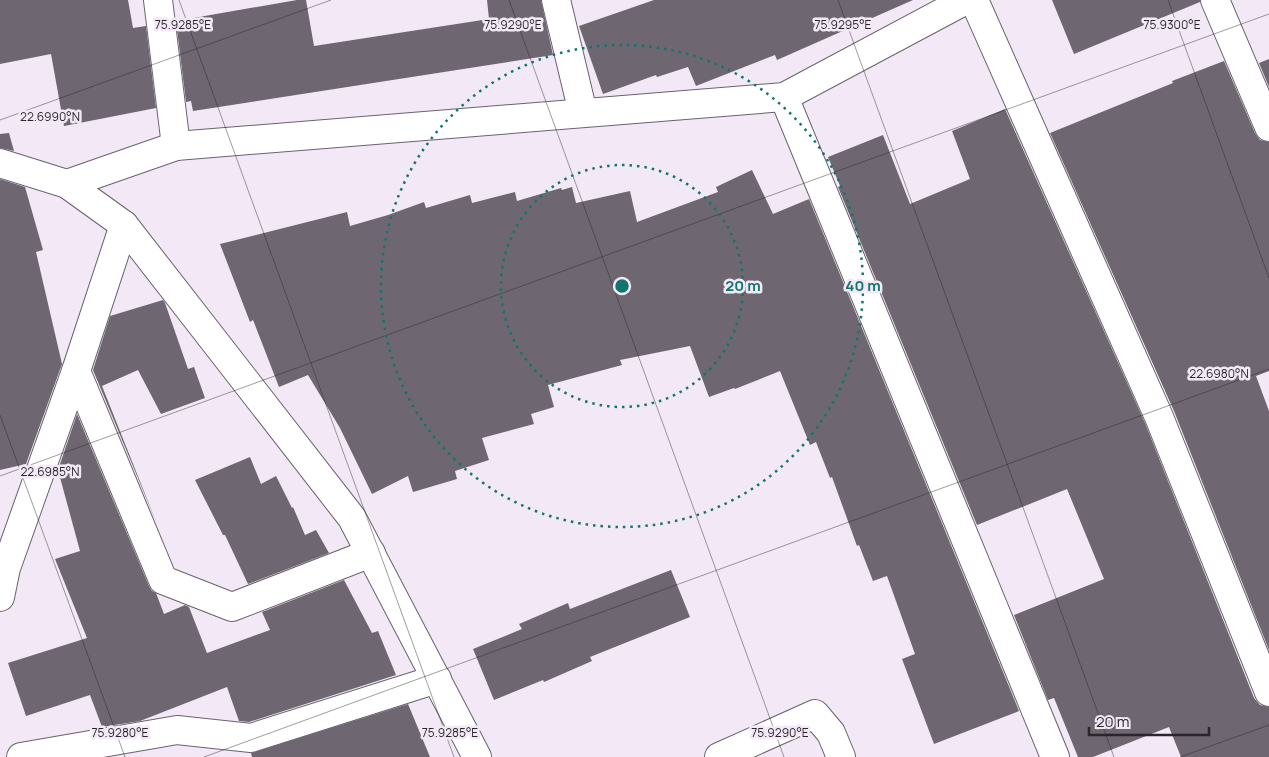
<svg xmlns="http://www.w3.org/2000/svg" width="1269" height="757" viewBox="0 0 1269 757" font-family="Manrope,sans-serif">
<rect width="100%" height="100%" fill="#f3e9f6"/>
<g fill="#6e6670">
<polygon points="0,0 128,0 133,28 146,26 156,108 64,126 51,54 0,64"/>
<polygon points="297,0 306,0 314,46 489,19 487,0 541,0 553,55 193,111 191,101 186,102 176,21"/>
<polygon points="654,0 913,0 777,60 775,55 696,86 688,67 657,77 656,75 603,94 579,26"/>
<polygon points="1052,0 1200,0 1200,2 1074,54"/>
<polygon points="1269,59 1269,87 1259,63"/>
<polygon points="1224,61 1255,133 1260,140 1269,142 1269,371 1256,376 1269,411 1269,650 1174,411 1050,133 1173,83 1172,81"/>
<polygon points="1005,109 1145,423 1254,698 1260,705 1269,707 1269,757 1181,757 1169,727 1093,757 1078,757 1054,698 1048,700 1014,615 1104,579 1067,489 977,525 838,187 840,186 828,157 883,135 910,204 970,179 952,131"/>
<polygon points="9,133 14,151 0,148 0,134"/>
<polygon points="752,170 773,214 809,199 1019,711 934,744 902,659 915,654 887,576 873,581 859,545 857,546 832,477 830,478 816,442 810,445 780,371 735,389 734,388 709,397 690,346 620,360 622,365 548,385 554,407 531,414 534,424 482,438 489,460 455,471 457,479 413,492 408,476 372,494 340,428 308,375 279,387 253,320 250,322 220,244 347,212 350,226 388,215 424,202 426,208 470,195 472,203 515,192 517,201 561,188 562,190 572,187 576,203 630,191 637,222 718,192 716,187"/>
<polygon points="0,179 25,187 43,250 36,252 62,364 26,464 0,470"/>
<polygon points="163,300 165,303 188,369 194,367 205,398 161,414 138,370 102,386 157,524 93,370 110,316"/>
<polygon points="77,414 149,586 152,591 156,593 164,614 185,605 189,607 207,653 270,630 262,612 344,580 372,633 378,631 396,675 249,722 239,721 227,687 140,721 102,727 90,695 26,716 8,663 87,638 55,559 80,551 58,470"/>
<polygon points="250,457 261,484 276,476 292,508 293,507 305,535 316,530 329,553 248,584 225,535 223,535 195,480"/>
<polygon points="671,570 690,617 590,657 592,661 544,682 543,680 494,700 473,649 522,629 519,624 568,603 570,609"/>
<polygon points="408,704 430,757 252,757 251,753"/>
</g>
<g fill="none" stroke-linecap="round" stroke-linejoin="round">
<g stroke="#6a626d" stroke-width="30">
<g id="minor">
<polyline points="158,0 176,146"/>
<polyline points="556,0 583,113"/>
<polyline points="974,0 1159,417 1269,692"/>
<polyline points="1215,0 1269,127"/>
<polyline points="784,97 1055,757"/>
<polyline points="0,163 67,184 124,225 352,518 477,757"/>
<polyline points="67,184 176,146 784,97 966,0"/>
<polyline points="76,371 163,580 232,607 371,553"/>
<polyline points="0,597 6,568 76,371 124,225"/>
<polyline points="21,757 177,730 251,738 437,679"/>
<polyline points="719,757 815,714 831,733 841,757"/>
</g>
</g>
<use href="#minor" stroke="#fff" stroke-width="28"/>
</g>
<path fill="none" stroke="#2a272b" stroke-width="1" stroke-opacity="0.45" d="M179,0l275,757M509,0l275,757M838,0l276,757M1168,0l101,278M0,120l331,-120M0,415l125,342M0,476l1269,-462M204,757l1065,-388M1180,757l89,-32"/>
<g fill="none" stroke="#0f766e" stroke-width="2.5" stroke-dasharray="2.5 5">
<circle cx="622" cy="286" r="121"/>
<circle cx="622" cy="286" r="241"/>
</g>
<g font-size="12" text-anchor="middle" fill="#2a272b" stroke="#f3e9f6" stroke-width="5" stroke-linejoin="round" paint-order="stroke">
<text x="183" y="29">75.9285°E</text>
<text x="843" y="29">75.9295°E</text>
<text x="513" y="29">75.9290°E</text>
<text x="1172" y="29">75.9300°E</text>
<text x="50" y="121">22.6990°N</text>
<text x="1219" y="378">22.6980°N</text>
<text x="50" y="476">22.6985°N</text>
<text x="120" y="737">75.9280°E</text>
<text x="450" y="737">75.9285°E</text>
<text x="780" y="737">75.9290°E</text>
</g>
<circle cx="622" cy="286" r="8" fill="#0f766e" stroke="#f3e9f6" stroke-width="2.5"/>
<g font-size="15" text-anchor="middle" font-weight="bold" fill="#0f766e" stroke="#f3e9f6" stroke-width="5" stroke-linejoin="round" paint-order="stroke">
<text x="743" y="291">20 m</text>
<text x="863" y="291">40 m</text>
</g>
<path d="M1089 727v8h120v-8" fill="none" stroke="#2a272b" stroke-width="2.5"/>
<text x="1096" y="727" font-size="15" fill="#2a272b" stroke="#f3e9f6" stroke-width="4" paint-order="stroke">20 m</text>
</svg>
